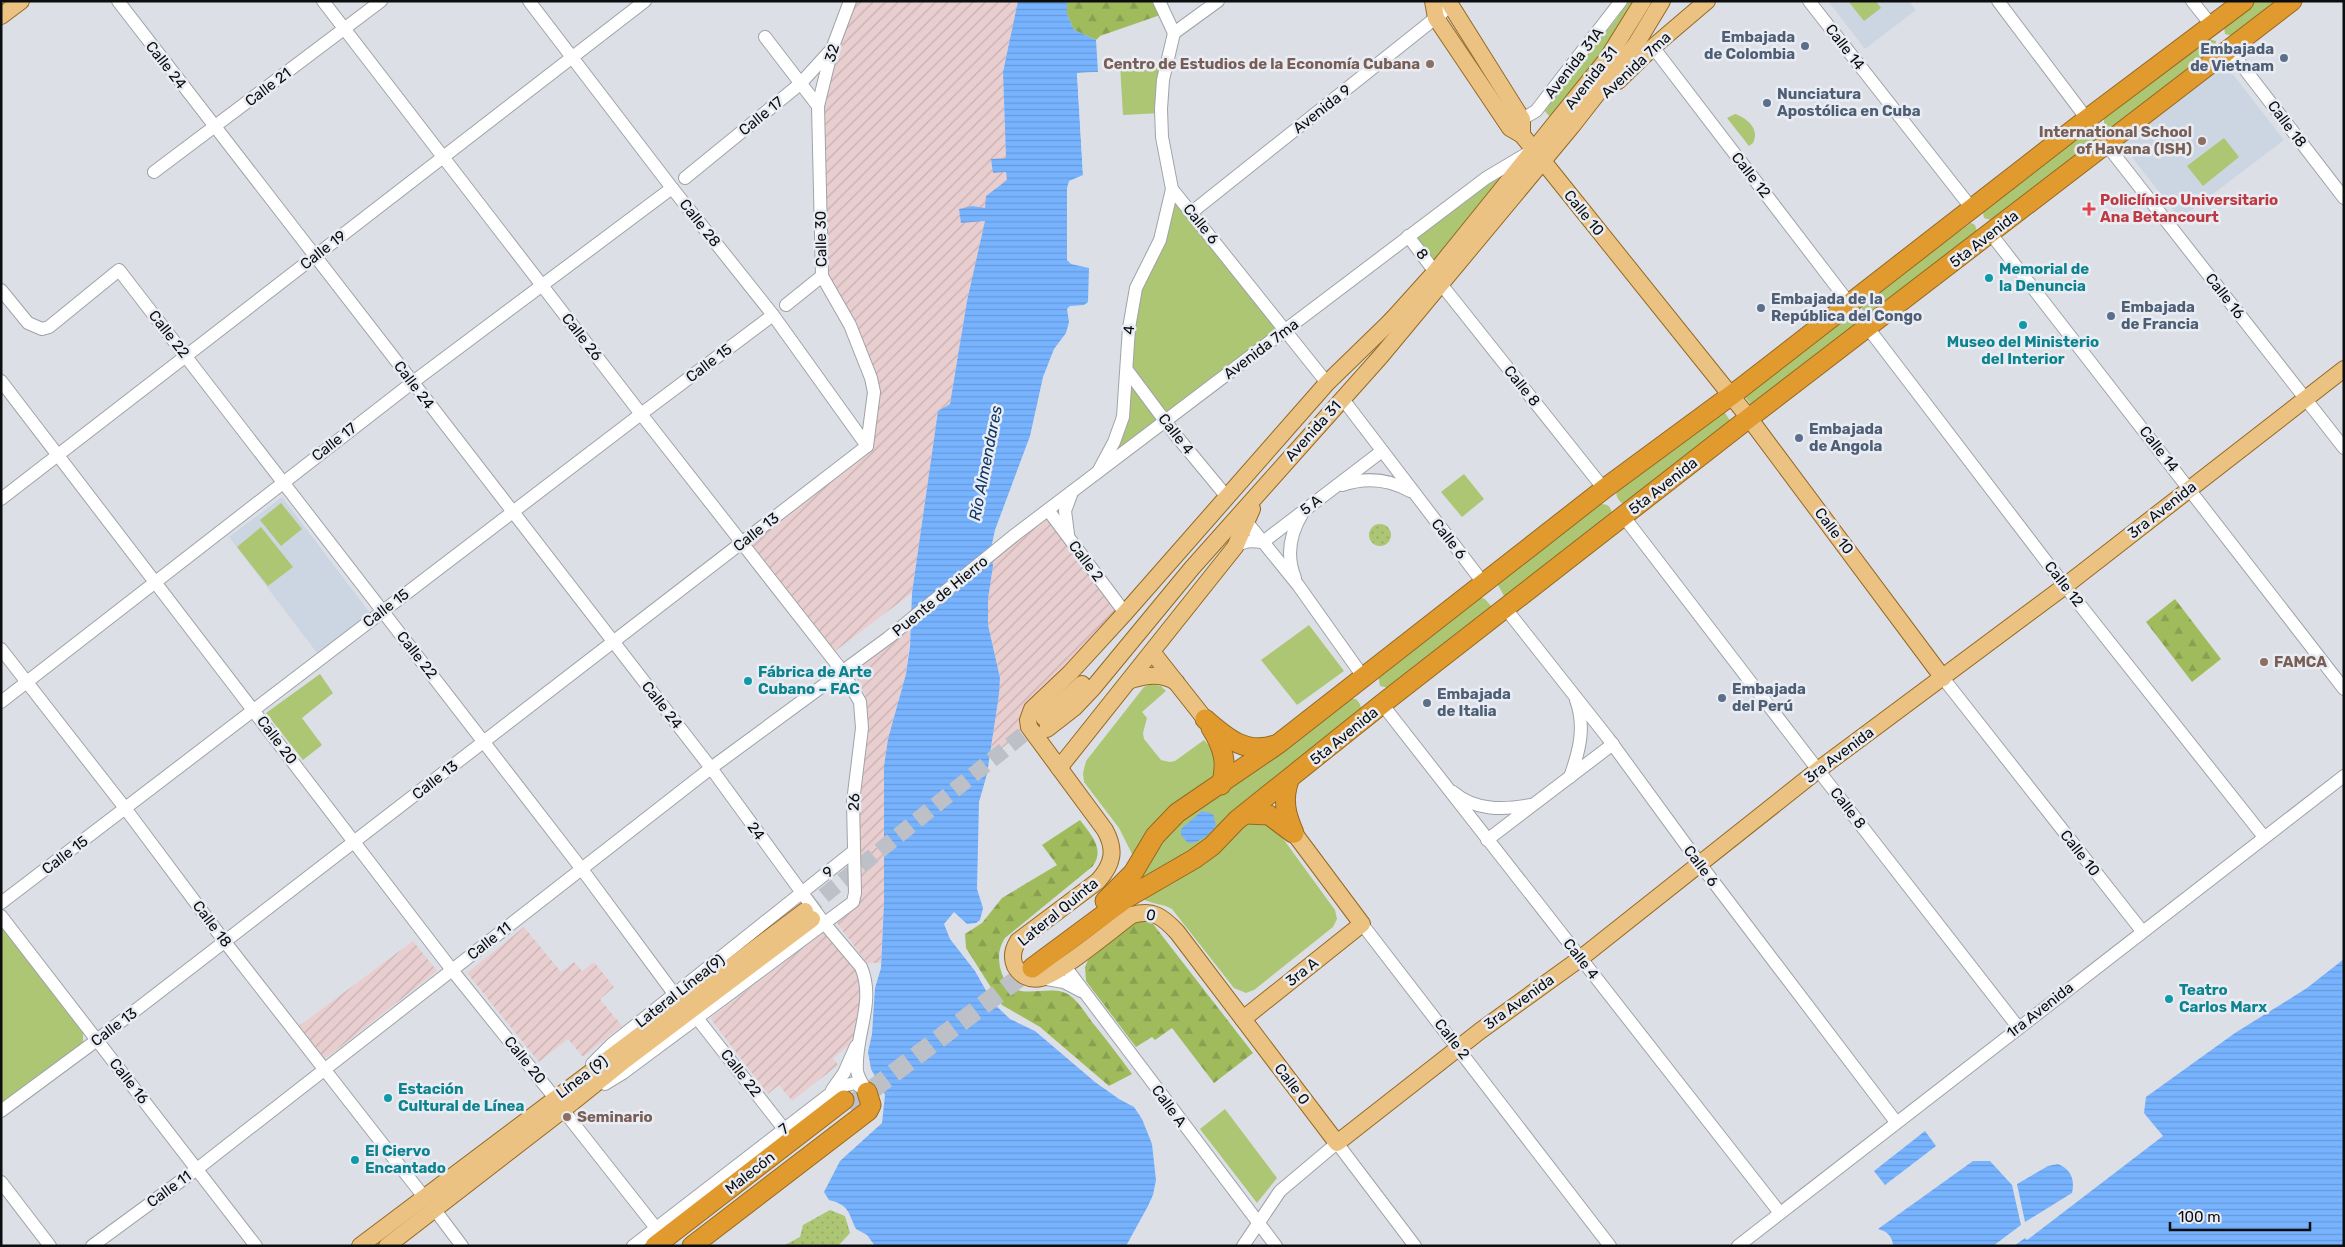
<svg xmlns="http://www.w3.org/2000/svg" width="2345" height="1247" viewBox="0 0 2345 1247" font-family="Rubik,sans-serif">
<defs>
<pattern id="industrial-furrows" width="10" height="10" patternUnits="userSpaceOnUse" patternTransform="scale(1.25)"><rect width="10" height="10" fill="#e9ced0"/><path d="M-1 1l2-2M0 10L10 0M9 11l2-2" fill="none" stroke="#c6b0b1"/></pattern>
<pattern id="forest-firs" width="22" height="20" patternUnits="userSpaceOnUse" patternTransform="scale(1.25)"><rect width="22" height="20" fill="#a0bb5c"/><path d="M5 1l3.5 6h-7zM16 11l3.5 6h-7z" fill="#88a04f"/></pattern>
<pattern id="garden-dots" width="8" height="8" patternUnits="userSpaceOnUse" patternTransform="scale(1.25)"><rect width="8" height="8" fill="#adc674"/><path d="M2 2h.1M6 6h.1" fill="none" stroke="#94a963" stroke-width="1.8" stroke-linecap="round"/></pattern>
<pattern id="water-rules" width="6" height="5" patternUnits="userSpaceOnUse" patternTransform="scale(1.25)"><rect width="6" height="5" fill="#77b3ff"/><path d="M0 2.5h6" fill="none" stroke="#6699d9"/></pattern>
</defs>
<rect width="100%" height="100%" fill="#dce0e6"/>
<g fill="url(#industrial-furrows)">
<polygon points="850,1 1018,1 1003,72 1006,158 991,160 1007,172 1007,181 986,196 986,208 959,209 986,220 967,301 950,404 938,411 912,593 830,655 742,543 867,446 874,392 822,276 818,106"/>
<polygon points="1048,510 1125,613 1028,727 990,758 1000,678 988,625 988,599 993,566 991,548"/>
<polygon points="911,629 906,674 888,739 884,766 884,902 881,963 867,963 834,919 857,901 860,766 868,721 866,698 854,672 882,649"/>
<polygon points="524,927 561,972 574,962 582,971 594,962 614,987 600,999 622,1026 583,1057 568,1039 539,1062 467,973"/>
<polygon points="824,932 858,973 862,1004 857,1030 848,1046 833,1058 838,1065 792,1101 779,1085 768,1094 710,1018"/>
<polygon points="413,941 437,971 325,1059 299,1026"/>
</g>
<g fill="#ccd6e2">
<polygon points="1828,1 1909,1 1916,10 1865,49"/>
<polygon points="2225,64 2284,140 2180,219 2121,143"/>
<polygon points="282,497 370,613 317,653 229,537"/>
</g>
<g fill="#adc674">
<polygon points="1626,1 1635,1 1607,45 1551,118 1543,109 1617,18"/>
<polygon points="1848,1 1876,1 1881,8 1864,21"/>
<polygon points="2253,1 2282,1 2236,37 2225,34 2224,28"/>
<polygon points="2205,38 2216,41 2216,52 2110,130 2104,127 2104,116"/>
<polygon points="1120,65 1167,65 1161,113 1123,115"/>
<path d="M1735,114c12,4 25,15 18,29l-4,3 -22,-28z"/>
<polygon points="2084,130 2094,135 2096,140 1994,221 1984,218 1983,213 1985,209"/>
<polygon points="2224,138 2239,157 2203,186 2187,166"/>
<polygon points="1533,150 1435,272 1408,236"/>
<polygon points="1172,189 1287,330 1097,474 1114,442 1129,328"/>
<polygon points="1971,223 1975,225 1977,231 1873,316 1863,312 1861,304"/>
<polygon points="1844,316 1854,318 1857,325 1751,405 1745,397 1746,391"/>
<path d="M1719,410l6,3 6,9 -102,82h-6c-5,-4 -8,-8 -6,-15z"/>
<polygon points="1464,474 1484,499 1462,517 1441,492"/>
<polygon points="281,503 302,529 281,546 260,520"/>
<path d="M1599,504c8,0 11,1 13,9l-104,84 -4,-1 -7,-13z"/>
<polygon points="261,527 293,567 268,586 237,547"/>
<polygon points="1479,597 1485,599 1491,606 1490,611 1389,688 1380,686 1378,674"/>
<polygon points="1309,625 1344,671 1297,705 1261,660"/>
<polygon points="320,674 333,693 302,718 322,745 303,760 266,713"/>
<polygon points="1151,684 1161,686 1166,691 1142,712 1147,718 1143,733 1144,739 1161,760 1170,762 1175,761 1204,740 1216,754 1218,772 1211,782 1134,858 1119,828 1084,782 1083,773 1086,761 1144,687"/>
<path d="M1350,699h6c4,4 6,8 5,14l-157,132 -78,45 47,-64 21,-16 27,-15z"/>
<path d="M1259,820l17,9 59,81 2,9 -4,8 -79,63 -8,3 -12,-5 -62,-79c-10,-6 -24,-5 -32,-12l107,-74z"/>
<polygon points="1,924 83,1030 83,1044 1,1105"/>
<polygon points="1225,1109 1277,1178 1257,1203 1200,1129"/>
</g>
<g fill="url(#forest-firs)">
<polygon points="1067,1 1159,1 1166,13 1100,36 1096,40 1074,30 1067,14"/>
<polygon points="2175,599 2221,659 2192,682 2146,622"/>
<path d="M1080,820c11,15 25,28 13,46l-88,72c-6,10 -7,17 -5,29 10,45 52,10 73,31 7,6 13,16 19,24 14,17 27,34 40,52l-23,12 -69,-59 -38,-22 -36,-57 -1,-14 17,-11 20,-25 55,-33 -15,-20z"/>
<polygon points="1140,921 1153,924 1253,1053 1214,1083 1172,1028 1155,1040 1152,1037 1136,1047 1086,981 1085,967 1088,960 1134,923"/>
</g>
<g fill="url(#garden-dots)">
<circle cx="1380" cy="535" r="11"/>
<polygon points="830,1210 845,1216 850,1233 838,1246 783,1246 800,1237 803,1225"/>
</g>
<g fill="url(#water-rules)">
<path d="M1018,1h49v13l7,16 22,10 2,32 -21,1 6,102 -14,6 -2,7v72l4,4 18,4 -1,34 -4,3 -14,1 -3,3 2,13 -3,11 -12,16 -11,28 -13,59 -35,94 -4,18 2,18 -5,33v26l12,53 -1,16 -12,80 -8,28 -2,87 6,19 -3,12 -4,3 -9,1 -13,-12 -10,12 6,15 25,32 18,32 17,16 25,12 60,51 24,17 15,8 8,12 10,25 4,36 -3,15 -5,11 -22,40h-251l-8,-11 -11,-6c-8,-16 -6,-24 -27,-29l-5,-8 16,-31 42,-38 3,-28 -14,-26 -3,-17 4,-18 3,-46 6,-20 3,-66v-136l4,-27 18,-65 4,-28 2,-53 26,-182 12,-7 17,-103 18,-80 -24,2 -2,-14 13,-3 13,2 1,-12 21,-16 -1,-8 -13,1 -2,-14 15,-1 -3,-86z"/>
<path d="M1202,811l11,3 3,11c-5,9 -18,19 -28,18l-7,-8v-6z"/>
<polygon points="2344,959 2344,1246 2014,1246 2025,1238 2027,1240 2163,1136 2144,1113 2146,1097 2235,1033 2307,988"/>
<polygon points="1925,1131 1936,1146 1885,1185 1874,1171"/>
<path d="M1973,1161h17l22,24 9,40 -28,21h-100c0,-10 -7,-15 -15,-17z"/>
<path d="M2058,1164c13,5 17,16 14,29l-47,29 -8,-38 31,-18z"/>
</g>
<polygon fill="#dce0e6" points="1100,72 1098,74 1080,75 1086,175 1083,175 1077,73"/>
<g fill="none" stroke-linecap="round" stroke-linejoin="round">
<polyline stroke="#bdc0c6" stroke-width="16" stroke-dasharray="16 8" stroke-linecap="butt" points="805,911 1041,720"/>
<polyline stroke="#bdc0c6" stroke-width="19" stroke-dasharray="19 9" stroke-linecap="butt" points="849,1107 1032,968"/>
<g stroke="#9fa3a8" stroke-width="14">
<g id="minor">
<path d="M118,1l593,767 113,155 37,44c15,35 -7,70 -4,104 1,7 7,15 10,21"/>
<polyline points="323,1 641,414 843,672 860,702 862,728 853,802 855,893 853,902 623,1073 605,1084"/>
<polyline points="529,1 672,188 773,315 867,446"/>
<polyline points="850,1 832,49 818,106 822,276 850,325 871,378 874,392 867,446"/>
<polyline points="1159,1 1174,33"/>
<polyline points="1809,1 1973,210"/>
<polyline points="1998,1 2087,119"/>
<polyline points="2192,1 2212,26"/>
<polyline points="1174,33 1163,80 1161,109 1162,137 1172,189 1327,383"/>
<polyline points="1174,33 1218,1"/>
<polyline points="765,37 818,106"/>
<polyline points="1653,47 1849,303"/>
<polyline points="2230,50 2344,198"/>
<polyline points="1522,119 1536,111 1621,1"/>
<polyline points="2106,144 2344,448"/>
<polyline points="154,172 381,1"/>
<polyline points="685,178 800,84 830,51"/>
<polyline points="1192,212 1443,12"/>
<polyline points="1991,234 2344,689"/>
<polyline points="1408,236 1435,272"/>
<polyline points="1441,284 1604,489"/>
<polyline points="1,290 28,323 42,329 49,327 119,270 581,868 675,995"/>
<polyline points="786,305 822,276"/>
<polyline points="1868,328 2065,586 2264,837"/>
<polyline points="1127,370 1174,433 1227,497"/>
<polyline points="1,381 452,970 555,1098"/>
<polyline points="1342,398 1484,584"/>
<polyline points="1099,470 1114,442 1123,417 1129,328 1136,288 1160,240 1172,189"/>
<path d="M1342,485c24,-8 47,-6 68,6"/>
<polyline points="1,499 645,1"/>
<polyline points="1048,510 1125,613"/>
<polyline points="1624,517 1818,770 2018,1027"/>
<polyline points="1246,521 1298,585 1364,678"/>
<polyline points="1068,534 1065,511 1072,492"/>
<path d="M1235,547c9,-7 17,-6 28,-5l119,-91"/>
<path d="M1295,578c-9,-22 -5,-44 7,-64"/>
<polyline points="1506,609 1608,738 1700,864 1896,1122"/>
<polyline points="1,649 125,808 225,942 424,1197"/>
<polyline points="1943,678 2142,931"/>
<polyline points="1,702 413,382 672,188"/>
<polyline points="1382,704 1780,1213"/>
<path d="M1570,777c9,-25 16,-50 6,-77"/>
<path d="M1453,792c22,19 51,18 78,13"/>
<polyline points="1487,840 1613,744"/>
<polyline points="1,903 641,414 773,315"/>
<polyline points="1,916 256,1246"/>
<polyline points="1362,924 1610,1246"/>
<polyline points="1064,965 1276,1246"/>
<polyline points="1041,978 1064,982 1081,991"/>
<polyline points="697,1018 784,1129"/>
<polyline points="592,1064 612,1044 854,851"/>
<polyline points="832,1090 844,1073 856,1046"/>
<polyline points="563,1110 656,1228"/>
<polyline points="1,1111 97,1040 867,446"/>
<polyline points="1,1182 50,1246"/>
<polyline points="435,1210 462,1246"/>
<polyline points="92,1246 197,1169 711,768 888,638 1016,534 1486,178 1528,153"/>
<polyline points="633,1246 839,1087 855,1083 867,1092"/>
<polyline points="1243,1246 1280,1191 1337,1143 1415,1246"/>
<polyline points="1738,1246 2344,776"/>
</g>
</g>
<g stroke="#956923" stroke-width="18">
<g id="major">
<polyline points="1433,1 1436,18 1510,128 1522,135 1749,418 1943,678"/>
<polyline points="1448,1 1522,119 1522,135"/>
<polyline points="1,16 21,1"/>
<polyline points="1618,81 1653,47 1707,1"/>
<path d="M1396,316l-69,67 -202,230 -55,60 -38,36 -4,11 1,7 76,103c11,20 8,34 -7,51l-80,60c-5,8 -7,16 -3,25 5,9 15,15 26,12 17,-3 73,-50 91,-63 21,-6 31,2 45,17l160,211 143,-112 101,-73 237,-188 247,-184 279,-217"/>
<polyline points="1389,323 1435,272 1607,59 1643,1"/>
<polyline points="1153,653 1205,719"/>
<path d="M1131,680c16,-5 30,-7 45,2"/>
<polyline points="1044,718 1082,684"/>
<polyline points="1047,729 1074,708 1093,688 1192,568 1381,356 1572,126 1636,44 1662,1"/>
<polyline points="1059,768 1235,547 1252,509"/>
<polyline points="1243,1019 1362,924 1294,833"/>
<polyline points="360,1246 805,911"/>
<polyline points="387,1246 563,1110 625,1060 812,919"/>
</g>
</g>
<g stroke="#956923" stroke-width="21">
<g id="highway">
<path d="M1205,719c21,18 40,36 70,26"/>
<path d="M1211,728c12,19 17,35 10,57"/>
<path d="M1289,780c-7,20 -3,35 5,53"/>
<polyline points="1245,814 1269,815 1293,833"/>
<polyline points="1105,901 1133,873 1155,836 1177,813 1278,744 1604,489 1741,388 2087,119 2244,1"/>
<polyline points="1032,968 1125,899 1194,859 1212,846 1237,820 1382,704 1749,418 2292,1"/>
<polyline points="655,1246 844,1100"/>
<polyline points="692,1246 868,1111 871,1105 867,1092"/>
</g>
</g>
<use href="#minor" stroke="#fff" stroke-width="12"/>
<use href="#major" stroke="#ecc282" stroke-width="16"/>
<use href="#highway" stroke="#e09a2e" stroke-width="19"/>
</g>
<g fill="#5c6f8a" stroke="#e9edf3" stroke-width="2">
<circle cx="1805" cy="46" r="5"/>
<circle cx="2284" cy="58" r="5"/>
<circle cx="1767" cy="103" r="5"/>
<circle cx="1761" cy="308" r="5"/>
<circle cx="2111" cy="316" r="5"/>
<circle cx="1799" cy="438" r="5"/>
<circle cx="1722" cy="698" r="5"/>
<circle cx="1427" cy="703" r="5"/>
</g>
<g fill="#8d6e63" stroke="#e9edf3" stroke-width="2">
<circle cx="1430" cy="64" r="5"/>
<circle cx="2202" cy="141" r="5"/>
<circle cx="2264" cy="662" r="5"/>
<circle cx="567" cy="1117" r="5"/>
</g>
<path fill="#e0444e" stroke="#e9edf3" stroke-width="2" d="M2086.5 201.5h5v5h5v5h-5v5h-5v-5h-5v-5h5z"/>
<g fill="#0f9aa8" stroke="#e9edf3" stroke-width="2">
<circle cx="1989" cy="278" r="5"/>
<circle cx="2023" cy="325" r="5"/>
<circle cx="748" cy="681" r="5"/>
<circle cx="2169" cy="999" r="5"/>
<circle cx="388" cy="1098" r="5"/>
<circle cx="355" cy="1160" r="5"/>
</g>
<g text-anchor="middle" stroke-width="5" stroke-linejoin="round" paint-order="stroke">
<g font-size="15" font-weight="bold" fill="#4e5e75" stroke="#e9edf3" text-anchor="start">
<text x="1795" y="42" text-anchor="end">Embajada<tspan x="1795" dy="17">de Colombia</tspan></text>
<text x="2274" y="54" text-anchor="end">Embajada<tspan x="2274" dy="17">de Vietnam</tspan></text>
<text x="1777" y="99">Nunciatura<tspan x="1777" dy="17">Apostólica en Cuba</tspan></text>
<text x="1771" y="304">Embajada de la<tspan x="1771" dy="17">República del Congo</tspan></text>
<text x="2121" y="312">Embajada<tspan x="2121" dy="17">de Francia</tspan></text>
<text x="1809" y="434">Embajada<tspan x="1809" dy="17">de Angola</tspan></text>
<text x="1732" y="694">Embajada<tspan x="1732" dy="17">del Perú</tspan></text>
<text x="1437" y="699">Embajada<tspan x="1437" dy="17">de Italia</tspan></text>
</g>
<g font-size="15" fill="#0b0d0e" stroke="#e9edf3">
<text transform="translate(1845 47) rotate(52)" y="5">Calle 14</text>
<text transform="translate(832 53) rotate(-73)" y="5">32</text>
<text transform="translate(1574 63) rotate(-52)" y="5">Avenida 31A</text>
<text transform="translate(166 65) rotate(52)" y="5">Calle 24</text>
<text transform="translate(1636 65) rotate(-43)" y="5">Avenida 7ma</text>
<text transform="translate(1591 78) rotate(-52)" y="5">Avenida 31</text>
<text transform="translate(268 87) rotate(-37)" y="5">Calle 21</text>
<text transform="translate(1322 109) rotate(-38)" y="5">Avenida 9</text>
<text transform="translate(761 116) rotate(-39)" y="5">Calle 17</text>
<text transform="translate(2287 124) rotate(53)" y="5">Calle 18</text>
<text transform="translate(1751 175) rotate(52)" y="5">Calle 12</text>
<text transform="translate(1584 213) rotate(51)" y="5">Calle 10</text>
<text transform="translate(700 223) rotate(52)" y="5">Calle 28</text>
<text transform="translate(1201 224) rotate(51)" y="5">Calle 6</text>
<text transform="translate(821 239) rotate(-91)" y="5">Calle 30</text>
<text transform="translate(1984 239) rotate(-38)" y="5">5ta Avenida</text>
<text transform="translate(323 250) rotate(-38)" y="5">Calle 19</text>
<text transform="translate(1422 254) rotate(53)" y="5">8</text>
<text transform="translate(2225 296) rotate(52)" y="5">Calle 16</text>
<text transform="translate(1129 330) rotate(-85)" y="5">4</text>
<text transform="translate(169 334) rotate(52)" y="5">Calle 22</text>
<text transform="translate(582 337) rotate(52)" y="5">Calle 26</text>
<text transform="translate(1261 349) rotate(-37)" y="5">Avenida 7ma</text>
<text transform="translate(709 363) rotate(-37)" y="5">Calle 15</text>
<text transform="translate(414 385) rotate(53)" y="5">Calle 24</text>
<text transform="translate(1522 386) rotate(51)" y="5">Calle 8</text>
<text transform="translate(1313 431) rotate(-48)" y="5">Avenida 31</text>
<text transform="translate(1176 434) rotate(52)" y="5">Calle 4</text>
<text transform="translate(334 442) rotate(-38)" y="5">Calle 17</text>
<text transform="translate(2159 449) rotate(52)" y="5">Calle 14</text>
<text transform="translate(1663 486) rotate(-38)" y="5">5ta Avenida</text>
<text transform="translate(1311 505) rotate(-37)" y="5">5 A</text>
<text transform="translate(2162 510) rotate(-38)" y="5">3ra Avenida</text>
<text transform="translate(1834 531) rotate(53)" y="5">Calle 10</text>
<text transform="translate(756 532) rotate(-38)" y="5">Calle 13</text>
<text transform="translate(1449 539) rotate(52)" y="5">Calle 6</text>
<text transform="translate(1086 561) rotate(53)" y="5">Calle 2</text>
<text transform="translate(2064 584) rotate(52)" y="5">Calle 12</text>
<text transform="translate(940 596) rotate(-39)" y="5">Puente de Hierro</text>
<text transform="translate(386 608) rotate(-37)" y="5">Calle 15</text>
<text transform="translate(417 655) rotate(52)" y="5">Calle 22</text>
<text transform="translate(662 705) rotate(52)" y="5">Calle 24</text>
<text transform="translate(1344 736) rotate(-39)" y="5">5ta Avenida</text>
<text transform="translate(277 740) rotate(53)" y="5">Calle 20</text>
<text transform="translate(1839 755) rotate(-37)" y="5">3ra Avenida</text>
<text transform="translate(435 780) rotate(-38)" y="5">Calle 13</text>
<text transform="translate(854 802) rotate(-87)" y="5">26</text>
<text transform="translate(1848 808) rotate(52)" y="5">Calle 8</text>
<text transform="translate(756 831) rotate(54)" y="5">24</text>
<text transform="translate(2080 853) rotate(52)" y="5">Calle 10</text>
<text transform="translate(65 855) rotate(-37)" y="5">Calle 15</text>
<text transform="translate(1701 866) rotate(53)" y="5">Calle 6</text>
<text transform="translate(828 872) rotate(-39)" y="5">9</text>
<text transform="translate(1058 912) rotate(-39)" y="5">Lateral Quinta</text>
<text transform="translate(1151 915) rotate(12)" y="5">0</text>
<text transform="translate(212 924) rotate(53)" y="5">Calle 18</text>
<text transform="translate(489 941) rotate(-38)" y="5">Calle 11</text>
<text transform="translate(1581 959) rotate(52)" y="5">Calle 4</text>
<text transform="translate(1302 972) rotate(-38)" y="5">3ra A</text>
<text transform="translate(680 991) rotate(-38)" y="5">Lateral Línea(9)</text>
<text transform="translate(1519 1002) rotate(-36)" y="5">3ra Avenida</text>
<text transform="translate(2040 1010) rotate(-38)" y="5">1ra Avenida</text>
<text transform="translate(114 1027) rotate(-37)" y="5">Calle 13</text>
<text transform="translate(1452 1039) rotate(52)" y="5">Calle 2</text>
<text transform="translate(525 1060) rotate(51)" y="5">Calle 20</text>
<text transform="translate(741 1073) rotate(52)" y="5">Calle 22</text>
<text transform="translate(582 1077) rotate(-37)" y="5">Línea (9)</text>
<text transform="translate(129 1081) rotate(52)" y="5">Calle 16</text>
<text transform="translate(1292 1084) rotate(53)" y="5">Calle 0</text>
<text transform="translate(1169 1106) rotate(54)" y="5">Calle A</text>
<text transform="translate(784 1129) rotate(-38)" y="5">7</text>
<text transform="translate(750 1173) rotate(-38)" y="5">Malecón</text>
<text transform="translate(169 1189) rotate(-36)" y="5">Calle 11</text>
</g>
<g font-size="15" font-weight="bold" fill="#785e54" stroke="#e9edf3" text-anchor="end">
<text x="1420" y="69">Centro de Estudios de la Economía Cubana</text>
<text x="2192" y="137">International School<tspan x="2192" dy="17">of Havana (ISH)</tspan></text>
<text x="2274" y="667" text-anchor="start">FAMCA</text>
<text x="577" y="1122" text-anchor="start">Seminario</text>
</g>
<g font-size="15" font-weight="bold" fill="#be3a42" stroke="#e9edf3" text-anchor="start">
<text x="2100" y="205">Policlínico Universitario<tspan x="2100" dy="17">Ana Betancourt</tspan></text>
</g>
<g font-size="15" font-weight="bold" fill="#0d838f" stroke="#e9edf3" text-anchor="start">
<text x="1999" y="274">Memorial de<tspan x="1999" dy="17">la Denuncia</tspan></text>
<text x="2023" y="347" text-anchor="middle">Museo del Ministerio<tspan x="2023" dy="17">del Interior</tspan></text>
<text x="758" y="677">Fábrica de Arte<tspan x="758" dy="17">Cubano – FAC</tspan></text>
<text x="2179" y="995">Teatro<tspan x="2179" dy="17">Carlos Marx</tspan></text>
<text x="398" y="1094">Estación<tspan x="398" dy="17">Cultural de Línea</tspan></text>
<text x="365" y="1156">El Ciervo<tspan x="365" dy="17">Encantado</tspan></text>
</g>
<g font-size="16" font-style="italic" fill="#0e3665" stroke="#e9edf3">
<text transform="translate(985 463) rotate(-79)" y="6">Río Almendares</text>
</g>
</g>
<rect width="2345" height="1247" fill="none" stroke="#0b0d0e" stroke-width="5"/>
<path d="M2170 1222v8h140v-8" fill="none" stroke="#0b0d0e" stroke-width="2.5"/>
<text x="2178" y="1222" font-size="15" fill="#0b0d0e" stroke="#e9edf3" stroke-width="4" paint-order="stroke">100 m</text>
</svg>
